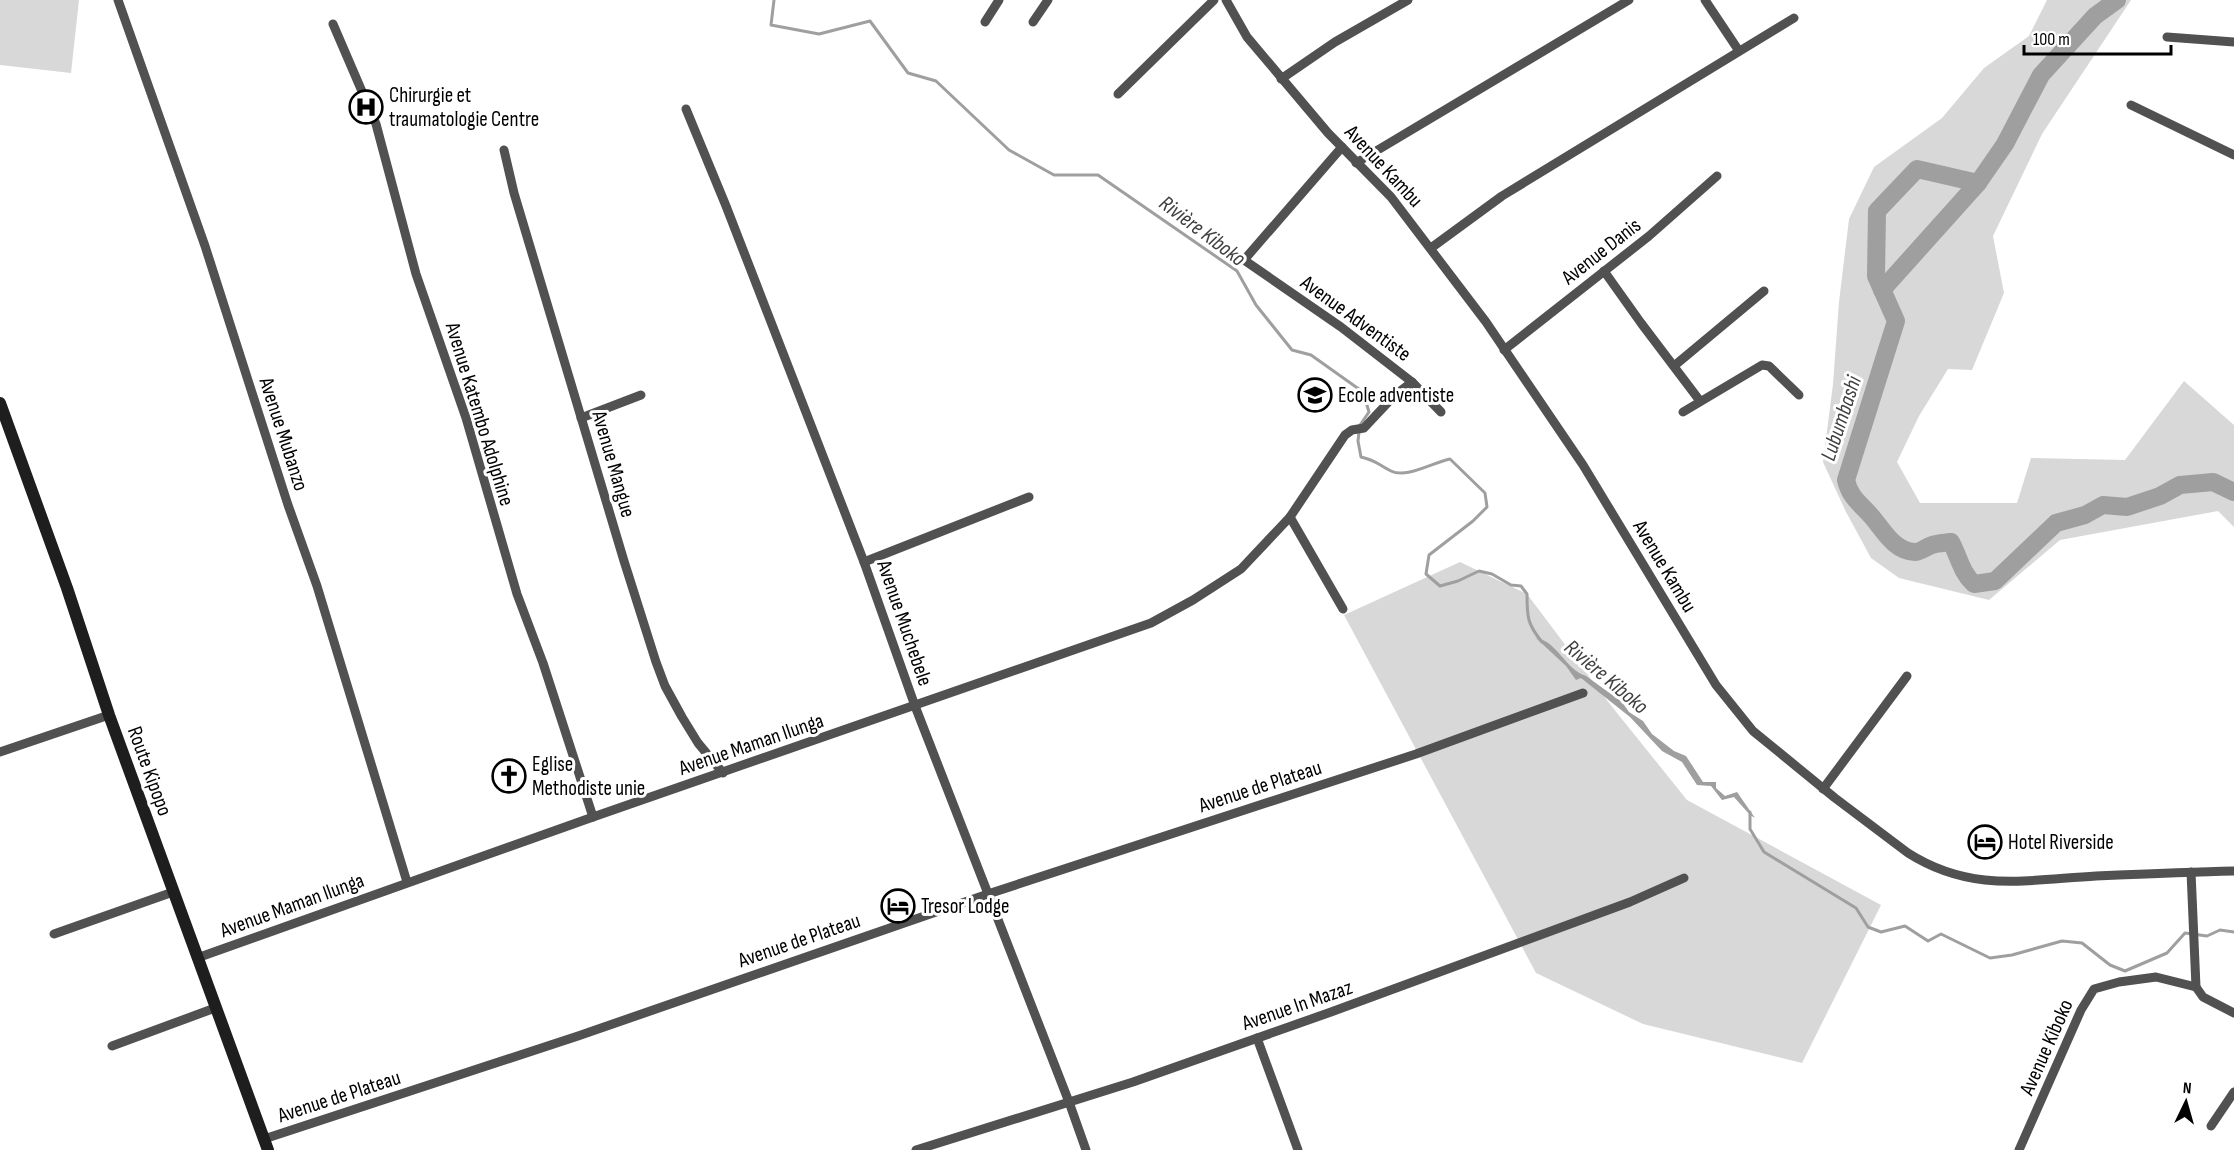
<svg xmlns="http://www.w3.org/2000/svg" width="2234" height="1150" viewBox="0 0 2234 1150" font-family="'Sofia Sans Condensed',sans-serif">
<rect width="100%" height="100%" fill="#fff"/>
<g fill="#d8d8d8">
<polygon points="0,0 79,0 71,73 0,65"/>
<polygon points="2047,0 2131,0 2042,134 1993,236 2004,293 1972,370 1948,369 1919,416 1897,462 1920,503 2017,503 2031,458 2125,460 2184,381 2234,425 2234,527 2218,511 2060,540 1989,600 1899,578 1871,558 1846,512 1823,462 1833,384 1839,302 1849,219 1874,167 1942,118 1984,68 2029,36"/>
<polygon points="1460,562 1527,594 1609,703 1687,800 1881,905 1802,1063 1643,1024 1536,973 1344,615"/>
</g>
<path fill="#9f9f9f" d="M1536,638c21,3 30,32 50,38l36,26 7,10 14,9 9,13 22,17 12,5 17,26h13v6l9,8 12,-4 18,26 -5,-3 -16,-18 -12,3 -11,-14 -14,-1 -15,-23 -20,-11 -32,-34 -49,-39 -5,2 -10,-14z"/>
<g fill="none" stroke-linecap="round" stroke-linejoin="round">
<g stroke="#9f9f9f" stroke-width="3">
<polyline points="774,0 771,25 819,34 870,21 908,73 936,81 1009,150 1054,175 1098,175 1237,271 1256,305 1292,350 1311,355 1363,392 1369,412 1360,425"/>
<path d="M1359,432l-1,9 3,16c17,4 17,8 30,14 15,8 43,-9 59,-12l35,34 2,14 -14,14 -44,34 -3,19 14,12 18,-5 21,-10 13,3 19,11 10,1 6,8c0,22 0,30 15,48"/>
<polyline points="1750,812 1750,829 1764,852 1856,908 1868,927 1881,932 1905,926 1928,941 1941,934 1990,958 2012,955 2062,941 2082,943 2110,965 2125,971 2167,953 2185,933 2207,936 2220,930 2234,932"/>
</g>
<g stroke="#9f9f9f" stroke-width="18">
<path d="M2117,0l-22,16 -54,59 -36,69 -27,39 -61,-14 -40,42 -1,65 20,45 -50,159c4,18 15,24 26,37 12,14 22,34 43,35 5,0 11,-5 17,-7 6,-2 12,-2 19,-3 8,15 10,30 23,42l21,-3 61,-58 29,-8 18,-10 24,2 33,-11 20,-11 33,-3 21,10"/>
<polyline points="1882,290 1978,183"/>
</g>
<g stroke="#515151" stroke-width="9">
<polyline points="118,0 205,246 288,505 317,586 407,882"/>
<path d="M1226,0l21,37 81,96 63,64 95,125 97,143 133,220 37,46 82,67 73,55c63,40 118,27 188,23 46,-2 92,-4 138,-5"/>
<polyline points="1705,0 1739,51"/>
<polyline points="985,22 999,0"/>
<polyline points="1033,22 1048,0"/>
<polyline points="333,24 376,124 416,274 466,418 517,594 543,663 593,817"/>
<polyline points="2167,37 2234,42"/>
<polyline points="1281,79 1335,42 1408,0"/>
<polyline points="1118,94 1214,0"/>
<polyline points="2131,105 2234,155"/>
<polyline points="686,109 726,206 864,562 915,706 1069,1102 1086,1150"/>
<polyline points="1342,147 1244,260 1341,327 1412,382 1441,412"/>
<polyline points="504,150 514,193 624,561 656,662 665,686 682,717 698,743 723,773"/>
<polyline points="1356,163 1629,0"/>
<polyline points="1431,248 1502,196 1794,18"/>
<polyline points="1604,271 1641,323 1700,401"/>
<polyline points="1504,350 1649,236 1717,176"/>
<polyline points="1674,366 1764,291"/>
<polyline points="1683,412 1762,365 1769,366 1799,395"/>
<polyline points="581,418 641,395"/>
<polyline points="1290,517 1343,609"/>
<polyline points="864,562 1029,497"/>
<polyline points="0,752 109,715"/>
<polyline points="1823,789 1907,676"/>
<polyline points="2191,872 2196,987 2203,997 2234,1013"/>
<polyline points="54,934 173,892"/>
<polyline points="197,958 593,817 1151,623 1193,600 1241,569 1290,517 1345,435 1352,430 1364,428 1395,395 1412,382"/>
<polyline points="1257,1038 1298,1150"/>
<polyline points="112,1046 215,1008"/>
<polyline points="2211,1126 2234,1092"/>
<polyline points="264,1139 578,1036 988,894 1416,754 1583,693"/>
<polyline points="916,1150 1133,1082 1331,1012 1630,902 1684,878"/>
<polyline points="2019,1150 2081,1010 2094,989 2119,982 2156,977 2196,987"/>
</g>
<polyline stroke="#1e1e1e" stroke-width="12" points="0,403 67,588 109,715 268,1150"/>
</g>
<defs>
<g id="hospital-ring" transform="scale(1.725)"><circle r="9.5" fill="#fff" stroke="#000" stroke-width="1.5"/><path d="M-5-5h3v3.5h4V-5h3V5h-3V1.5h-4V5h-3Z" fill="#000"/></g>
<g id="school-ring" transform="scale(1.725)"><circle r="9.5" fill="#fff" stroke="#000" stroke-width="1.5"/><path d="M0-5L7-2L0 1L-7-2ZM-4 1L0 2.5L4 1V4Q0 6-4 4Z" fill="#000"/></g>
<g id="church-ring" transform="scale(1.725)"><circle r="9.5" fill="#fff" stroke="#000" stroke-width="1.5"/><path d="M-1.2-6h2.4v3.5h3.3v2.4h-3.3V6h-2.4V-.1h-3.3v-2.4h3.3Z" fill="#000"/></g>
<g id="hotel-ring" transform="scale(1.725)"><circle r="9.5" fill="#fff" stroke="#000" stroke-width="1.5"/><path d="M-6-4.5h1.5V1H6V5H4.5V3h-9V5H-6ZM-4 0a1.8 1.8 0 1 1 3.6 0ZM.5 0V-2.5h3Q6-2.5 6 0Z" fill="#000"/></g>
</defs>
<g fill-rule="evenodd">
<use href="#hospital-ring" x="366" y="107"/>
<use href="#school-ring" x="1315" y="395"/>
<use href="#church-ring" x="509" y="776"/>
<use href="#hotel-ring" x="1985" y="842"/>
<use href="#hotel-ring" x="898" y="906"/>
</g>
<g text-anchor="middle" stroke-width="6" stroke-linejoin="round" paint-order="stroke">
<g font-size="21" fill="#000" stroke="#fff" text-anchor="start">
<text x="389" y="102">Chirurgie et<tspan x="389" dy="24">traumatologie Centre</tspan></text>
<text x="1338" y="402">Ecole adventiste</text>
<text x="532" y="771">Eglise<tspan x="532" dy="24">Methodiste unie</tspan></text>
<text x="2008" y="849">Hotel Riverside</text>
<text x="921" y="913">Tresor Lodge</text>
</g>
<g font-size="21" fill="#000" stroke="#fff">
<text transform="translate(1384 166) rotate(47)" y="7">Avenue Kambu</text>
<text transform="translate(1601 251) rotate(-38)" y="7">Avenue Danis</text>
<text transform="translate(1356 318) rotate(36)" y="7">Avenue Adventiste</text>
<text transform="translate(480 414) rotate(73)" y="7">Avenue Katembo Adolphine</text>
<text transform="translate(284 434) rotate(72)" y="7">Avenue Mubanzo</text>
<text transform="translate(614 464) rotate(74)" y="7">Avenue Mangue</text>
<text transform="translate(1665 566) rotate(59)" y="7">Avenue Kambu</text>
<text transform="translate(905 623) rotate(71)" y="7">Avenue Muchebele</text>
<text transform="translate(751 744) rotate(-19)" y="7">Avenue Maman Ilunga</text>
<text transform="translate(150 771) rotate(70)" y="7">Route Kipopo</text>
<text transform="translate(1260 786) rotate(-18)" y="7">Avenue de Plateau</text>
<text transform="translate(292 905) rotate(-20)" y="7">Avenue Maman Ilunga</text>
<text transform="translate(799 940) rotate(-19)" y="7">Avenue de Plateau</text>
<text transform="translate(1297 1005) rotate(-19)" y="7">Avenue In Mazaz</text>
<text transform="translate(2046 1047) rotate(-66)" y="7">Avenue Kiboko</text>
<text transform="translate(339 1096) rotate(-18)" y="7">Avenue de Plateau</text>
</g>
<g font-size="22" font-style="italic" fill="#404040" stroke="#fff">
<text transform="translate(1203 230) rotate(37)" y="8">Rivière Kiboko</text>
<text transform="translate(1840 418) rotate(-72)" y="8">Lubumbashi</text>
<text transform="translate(1607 676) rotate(40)" y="8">Rivière Kiboko</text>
</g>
</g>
<g transform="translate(2186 1102) rotate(5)" stroke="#ffffff" stroke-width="4.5" paint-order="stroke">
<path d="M0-4.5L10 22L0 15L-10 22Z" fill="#000000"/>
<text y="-9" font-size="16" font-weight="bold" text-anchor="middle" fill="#000000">N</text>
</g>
<path d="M2024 45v9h147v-9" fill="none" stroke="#000000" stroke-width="3"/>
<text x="2033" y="45" font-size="18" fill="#000000" stroke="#ffffff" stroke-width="4.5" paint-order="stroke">100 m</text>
</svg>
